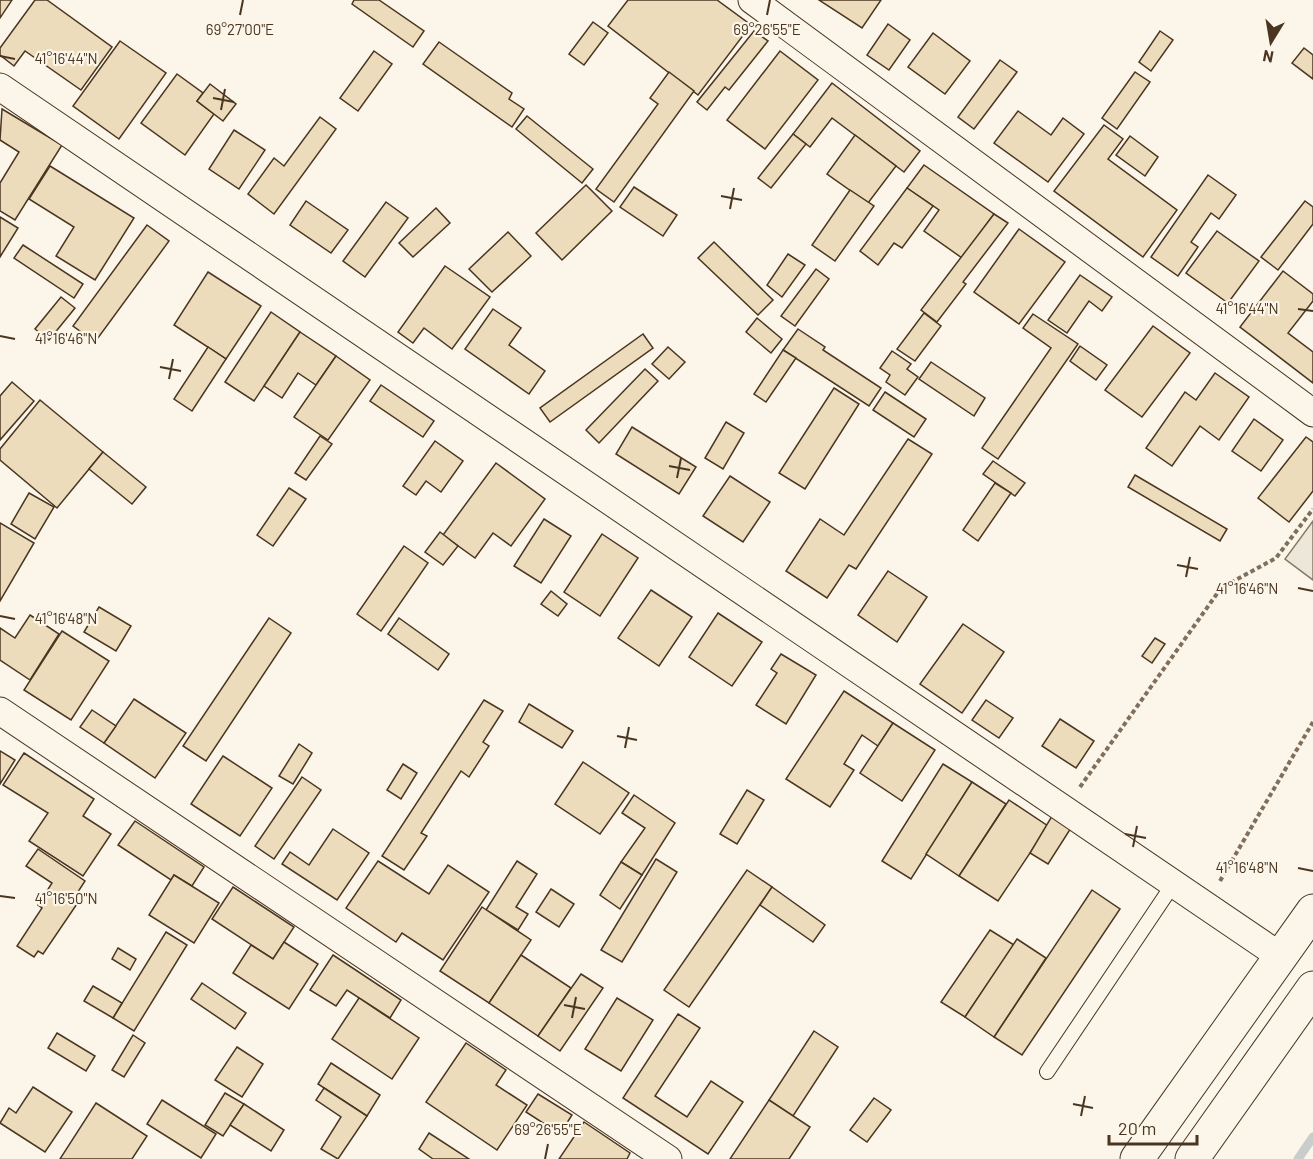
<svg xmlns="http://www.w3.org/2000/svg" width="1313" height="1159" viewBox="0 0 1313 1159" font-family="Barlow,sans-serif">
<rect width="100%" height="100%" fill="#fbf6e9"/>
<polygon fill="#ede7d9" stroke="#887966" stroke-width="1.5" points="1313,521 1313,580 1285,559"/>
<g fill="none" stroke-linecap="round" stroke-linejoin="round">
<polyline stroke="#c9cecd" stroke-width="9" points="1298,1159 1313,1137"/>
</g>
<g fill="#ecdcbc" stroke="#4a3520" stroke-width="1.5">
<polygon points="0,0 12,0 0,18"/>
<polygon points="35,0 47,0 112,47 81,90 25,51 14,66 0,55 0,48"/>
<polygon points="354,0 379,0 424,31 413,47 352,4"/>
<polygon points="628,0 717,0 751,25 698,95 608,26"/>
<polygon points="819,0 881,0 862,28"/>
<polygon points="593,22 608,33 584,65 569,54"/>
<polygon points="888,24 910,40 889,70 867,55"/>
<polygon points="754,31 768,41 729,90 725,87 707,110 697,102"/>
<polygon points="1160,31 1173,40 1151,71 1139,62"/>
<polygon points="933,33 970,61 945,94 908,67"/>
<polygon points="120,41 166,73 119,139 73,106"/>
<polygon points="439,42 512,93 509,99 524,109 512,127 423,64"/>
<polygon points="1304,48 1313,55 1313,79 1292,63"/>
<polygon points="374,51 392,64 358,111 340,98"/>
<polygon points="780,51 818,80 765,149 727,120"/>
<polygon points="1000,60 1017,72 974,129 958,117"/>
<polygon points="669,72 694,91 614,202 596,189 658,104 650,98"/>
<polygon points="1135,72 1150,82 1117,129 1102,118"/>
<polygon points="177,74 203,93 197,101 214,114 185,155 141,123"/>
<polygon points="832,83 920,151 904,172 832,118 810,147 793,134"/>
<polygon points="210,84 236,104 223,121 197,101"/>
<polygon points="2,109 62,145 15,220 0,211 0,183 19,152 0,140"/>
<polygon points="1018,111 1051,135 1063,118 1084,134 1048,182 994,143"/>
<polygon points="527,116 593,169 582,183 516,129"/>
<polygon points="320,117 336,129 274,214 248,194 274,158 284,166"/>
<polygon points="1104,125 1123,139 1108,159 1177,210 1143,257 1054,191"/>
<polygon points="234,130 265,150 239,189 209,169"/>
<polygon points="793,134 806,144 771,188 758,178"/>
<polygon points="855,135 896,166 868,203 827,174"/>
<polygon points="1130,136 1158,157 1145,176 1116,155"/>
<polygon points="924,165 994,214 962,258 924,231 939,210 907,188"/>
<polygon points="50,166 134,218 95,280 56,256 74,227 29,199"/>
<polygon points="1208,175 1236,195 1219,219 1211,213 1191,242 1198,247 1178,276 1151,257"/>
<polygon points="586,185 612,211 562,260 536,233"/>
<polygon points="634,187 677,215 663,236 620,207"/>
<polygon points="907,188 933,206 902,248 894,243 878,265 860,251"/>
<polygon points="850,190 874,206 835,261 812,245"/>
<polygon points="306,201 348,230 331,253 290,225"/>
<polygon points="1305,201 1313,207 1313,224 1278,270 1261,257"/>
<polygon points="386,202 408,218 365,277 343,261"/>
<polygon points="436,208 450,223 413,257 399,243"/>
<polygon points="994,214 1008,223 963,282 966,284 937,322 921,310"/>
<polygon points="0,217 18,228 0,257"/>
<polygon points="147,225 169,241 95,342 73,326"/>
<polygon points="1019,229 1065,262 1019,324 974,292"/>
<polygon points="1217,231 1259,261 1228,303 1186,273"/>
<polygon points="508,232 531,256 492,292 469,269"/>
<polygon points="714,242 773,300 758,315 698,258"/>
<polygon points="23,245 83,284 74,298 14,258"/>
<polygon points="788,254 805,265 782,297 767,285"/>
<polygon points="445,266 490,297 452,349 424,328 413,343 398,332"/>
<polygon points="816,269 829,279 795,326 781,316"/>
<polygon points="1283,271 1313,294 1313,301 1288,333 1313,352 1313,383 1240,327"/>
<polygon points="208,272 261,306 226,359 174,325"/>
<polygon points="1080,275 1112,297 1102,311 1089,301 1067,333 1048,320"/>
<polygon points="61,297 75,308 49,340 35,329"/>
<polygon points="493,309 521,328 509,345 545,371 529,394 465,349"/>
<polygon points="271,312 300,332 254,401 225,382"/>
<polygon points="924,313 941,326 915,361 897,349"/>
<polygon points="1033,314 1078,344 998,459 982,448 1051,348 1023,328"/>
<polygon points="757,318 782,339 771,353 746,332"/>
<polygon points="1153,326 1190,353 1142,417 1105,390"/>
<polygon points="798,329 825,347 823,350 881,388 869,406 783,350"/>
<polygon points="300,332 336,356 316,385 298,373 282,398 264,386"/>
<polygon points="643,334 653,348 550,422 540,408"/>
<polygon points="1080,346 1107,365 1096,380 1070,361"/>
<polygon points="208,347 226,359 192,411 174,399"/>
<polygon points="668,347 685,362 669,379 652,364"/>
<polygon points="783,350 796,358 766,402 754,394"/>
<polygon points="892,351 911,364 907,369 918,377 905,395 886,382 890,375 880,368"/>
<polygon points="336,356 370,380 328,440 294,417"/>
<polygon points="931,362 985,398 974,416 919,379"/>
<polygon points="645,369 658,381 599,443 586,430"/>
<polygon points="1215,373 1249,397 1219,440 1200,426 1172,466 1146,448 1185,392 1196,400"/>
<polygon points="12,382 34,401 0,440 0,396"/>
<polygon points="381,385 434,421 423,437 370,401"/>
<polygon points="834,388 859,404 805,489 779,473"/>
<polygon points="885,392 926,419 914,437 873,410"/>
<polygon points="40,400 103,452 57,508 0,460 0,449"/>
<polygon points="1254,419 1283,440 1261,471 1232,451"/>
<polygon points="726,422 744,433 723,469 705,458"/>
<polygon points="632,427 696,467 679,494 616,454"/>
<polygon points="320,436 332,444 306,480 295,473"/>
<polygon points="1306,437 1313,442 1313,491 1289,522 1258,498"/>
<polygon points="908,439 932,454 856,569 849,565 827,598 786,571 820,519 844,535"/>
<polygon points="435,441 463,461 441,492 426,481 416,495 403,486"/>
<polygon points="103,452 146,487 132,504 89,469"/>
<polygon points="993,461 1025,483 1015,496 983,474"/>
<polygon points="496,463 545,499 511,546 493,533 475,558 443,535"/>
<polygon points="1135,475 1227,529 1220,541 1128,487"/>
<polygon points="730,476 770,502 743,542 703,516"/>
<polygon points="995,483 1011,493 978,541 963,530"/>
<polygon points="289,488 306,499 273,546 257,535"/>
<polygon points="29,493 54,507 35,539 11,524"/>
<polygon points="544,519 571,536 541,583 514,566"/>
<polygon points="0,523 34,543 0,601"/>
<polygon points="440,532 458,546 443,565 425,552"/>
<polygon points="602,534 638,558 600,616 564,592"/>
<polygon points="404,546 428,563 381,631 357,614"/>
<polygon points="888,571 927,597 897,642 858,615"/>
<polygon points="651,590 692,617 659,666 618,638"/>
<polygon points="551,591 567,604 558,616 541,604"/>
<polygon points="99,607 131,626 116,651 84,632"/>
<polygon points="718,613 762,642 732,686 689,657"/>
<polygon points="30,615 59,634 30,680 0,660 0,628 15,638"/>
<polygon points="269,618 291,633 206,761 183,746"/>
<polygon points="399,618 449,654 438,670 388,634"/>
<polygon points="963,624 1004,652 962,713 920,684"/>
<polygon points="62,631 109,661 71,720 24,690"/>
<polygon points="1155,638 1165,644 1152,663 1142,656"/>
<polygon points="781,654 816,675 786,724 756,705 777,673 771,669"/>
<polygon points="844,691 893,723 878,746 862,735 844,764 854,770 830,807 786,779"/>
<polygon points="134,699 186,733 155,778 104,743"/>
<polygon points="484,700 503,711 483,742 489,746 469,777 461,771 421,833 427,836 404,870 382,856"/>
<polygon points="986,700 1013,718 999,738 972,720"/>
<polygon points="529,704 573,731 562,748 519,722"/>
<polygon points="92,710 116,726 104,743 80,727"/>
<polygon points="1060,719 1094,741 1076,768 1042,746"/>
<polygon points="893,723 935,750 902,801 860,773"/>
<polygon points="299,744 312,753 293,784 279,776"/>
<polygon points="0,751 15,760 0,784"/>
<polygon points="24,753 94,799 83,816 111,834 83,876 29,841 48,813 3,785"/>
<polygon points="223,756 272,788 240,836 191,804"/>
<polygon points="583,762 629,793 600,834 555,804"/>
<polygon points="403,764 417,773 401,799 387,790"/>
<polygon points="943,764 972,782 911,879 882,861"/>
<polygon points="302,777 321,790 274,859 255,846"/>
<polygon points="972,782 1006,804 959,876 926,854"/>
<polygon points="747,790 764,800 737,844 720,834"/>
<polygon points="634,795 675,823 642,875 621,862 645,828 622,813"/>
<polygon points="1009,800 1048,826 998,901 959,876"/>
<polygon points="1052,816 1071,828 1048,864 1030,853"/>
<polygon points="135,821 204,867 192,886 174,875 171,880 118,845"/>
<polygon points="333,829 369,853 337,900 282,864 290,852 309,865"/>
<polygon points="38,849 85,881 74,898 79,901 43,954 38,951 34,957 17,946 42,908 38,905 52,883 26,866"/>
<polygon points="656,859 677,872 622,962 601,950"/>
<polygon points="378,861 429,894 448,865 489,892 443,960 402,933 396,942 346,908"/>
<polygon points="517,861 537,874 516,907 528,914 518,930 486,910"/>
<polygon points="621,862 642,875 620,909 600,895"/>
<polygon points="747,870 772,887 689,1007 664,990"/>
<polygon points="174,875 219,903 194,943 149,915"/>
<polygon points="233,887 294,927 273,959 212,919"/>
<polygon points="772,887 825,925 813,942 760,905"/>
<polygon points="551,889 574,904 559,927 536,912"/>
<polygon points="1092,890 1120,909 1022,1055 994,1037"/>
<polygon points="482,907 531,940 489,1003 440,971"/>
<polygon points="990,930 1014,945 965,1017 941,1002"/>
<polygon points="166,932 187,945 134,1031 113,1018"/>
<polygon points="1017,939 1046,958 994,1037 965,1017"/>
<polygon points="284,942 318,964 289,1009 233,973 251,945 273,959"/>
<polygon points="118,948 136,959 130,970 112,959"/>
<polygon points="333,955 401,1000 390,1018 347,990 336,1006 310,990"/>
<polygon points="521,955 571,988 538,1036 489,1003"/>
<polygon points="581,974 603,988 560,1051 538,1036"/>
<polygon points="202,983 246,1013 235,1029 191,999"/>
<polygon points="93,986 122,1003 113,1018 84,1001"/>
<polygon points="359,998 419,1038 392,1079 332,1039"/>
<polygon points="617,998 653,1020 621,1071 585,1049"/>
<polygon points="678,1014 700,1028 655,1096 687,1117 711,1081 743,1102 708,1154 623,1098"/>
<polygon points="814,1031 838,1047 793,1116 769,1100"/>
<polygon points="57,1033 95,1056 86,1071 48,1048"/>
<polygon points="133,1035 145,1043 124,1077 112,1070"/>
<polygon points="466,1043 506,1070 496,1085 527,1105 497,1150 426,1102"/>
<polygon points="237,1047 263,1064 242,1097 215,1080"/>
<polygon points="331,1063 380,1095 367,1116 318,1084"/>
<polygon points="33,1087 72,1112 45,1152 0,1123 9,1108 16,1113"/>
<polygon points="324,1088 367,1116 338,1159 321,1149 341,1117 316,1100"/>
<polygon points="225,1093 244,1104 223,1136 205,1125"/>
<polygon points="538,1094 572,1115 560,1134 526,1112"/>
<polygon points="874,1098 891,1110 867,1142 850,1130"/>
<polygon points="162,1100 216,1134 201,1158 147,1124"/>
<polygon points="769,1100 810,1127 789,1159 730,1159"/>
<polygon points="96,1103 147,1136 132,1159 60,1159"/>
<polygon points="244,1104 284,1130 271,1151 230,1125"/>
<polygon points="584,1122 630,1153 627,1159 559,1159"/>
<polygon points="429,1133 469,1159 433,1159 419,1149"/>
</g>
<g fill="none" stroke-linecap="round" stroke-linejoin="round">
<g stroke="#4a3520" stroke-width="16">
<polyline id="lane" points="1047,1072 1174,883"/>
</g>
<g stroke="#4a3520" stroke-width="29">
<g id="street">
<polyline points="752,0 1313,413"/>
<polyline points="0,87 1280,956"/>
<polyline points="0,711 668,1159"/>
</g>
</g>
<g stroke="#4a3520" stroke-width="35">
<g id="highway">
<polyline points="1137,1159 1313,911"/>
<polyline points="1192,1159 1313,988"/>
</g>
</g>
<g stroke="#7f6f5c" stroke-width="4" stroke-dasharray="4.5 3" stroke-linecap="butt">
<polyline points="1080,787 1221,588 1276,558 1313,509"/>
<polyline points="1220,881 1313,722"/>
</g>
<use href="#lane" stroke="#fbf6e9" stroke-width="14"/>
<use href="#street" stroke="#fbf6e9" stroke-width="27"/>
<use href="#highway" stroke="#fbf6e9" stroke-width="33"/>
</g>
<path fill="none" stroke="#4a3520" stroke-width="2" d="M240,15l3,-15M767,15l3,-15M0,56l15,3M213,98l21,4M221,110l4,-21M721,196l21,4M730,209l4,-21M1298,309l15,2M0,336l15,3M160,367l21,4M169,379l4,-20M669,466l21,4M677,478l4,-20M1177,565l21,4M1186,577l4,-20M1298,588l15,3M0,616l15,3M617,736l20,4M625,748l4,-21M1125,834l21,4M1133,847l4,-21M1298,868l15,3M0,896l15,2M564,1005l21,4M572,1018l4,-21M1073,1104l20,4M1081,1116l4,-20M545,1159l3,-15"/>
<g font-size="15" text-anchor="middle" fill="#4a3520" stroke="#fbf6e9" stroke-width="4.5" stroke-linejoin="round" paint-order="stroke">
<text x="240" y="35">69°27'00"E</text>
<text x="767" y="35">69°26'55"E</text>
<text x="66" y="64">41°16'44"N</text>
<text x="1247" y="314">41°16'44"N</text>
<text x="66" y="344">41°16'46"N</text>
<text x="1247" y="594">41°16'46"N</text>
<text x="66" y="624">41°16'48"N</text>
<text x="1247" y="873">41°16'48"N</text>
<text x="66" y="904">41°16'50"N</text>
<text x="548" y="1135">69°26'55"E</text>
</g>
<g transform="translate(1271 42) rotate(191)" stroke="#fbf6e9" stroke-width="4.5" paint-order="stroke">
<path d="M0-4.5L10 22L0 15L-10 22Z" fill="#4a3520"/>
<text y="-9" font-size="16" font-weight="bold" text-anchor="middle" fill="#4a3520">N</text>
</g>
<path d="M1109 1135v9h88v-9" fill="none" stroke="#4a3520" stroke-width="3"/>
<text x="1118" y="1135" font-size="18" fill="#4a3520" stroke="#fbf6e9" stroke-width="4.5" paint-order="stroke">20 m</text>
</svg>
